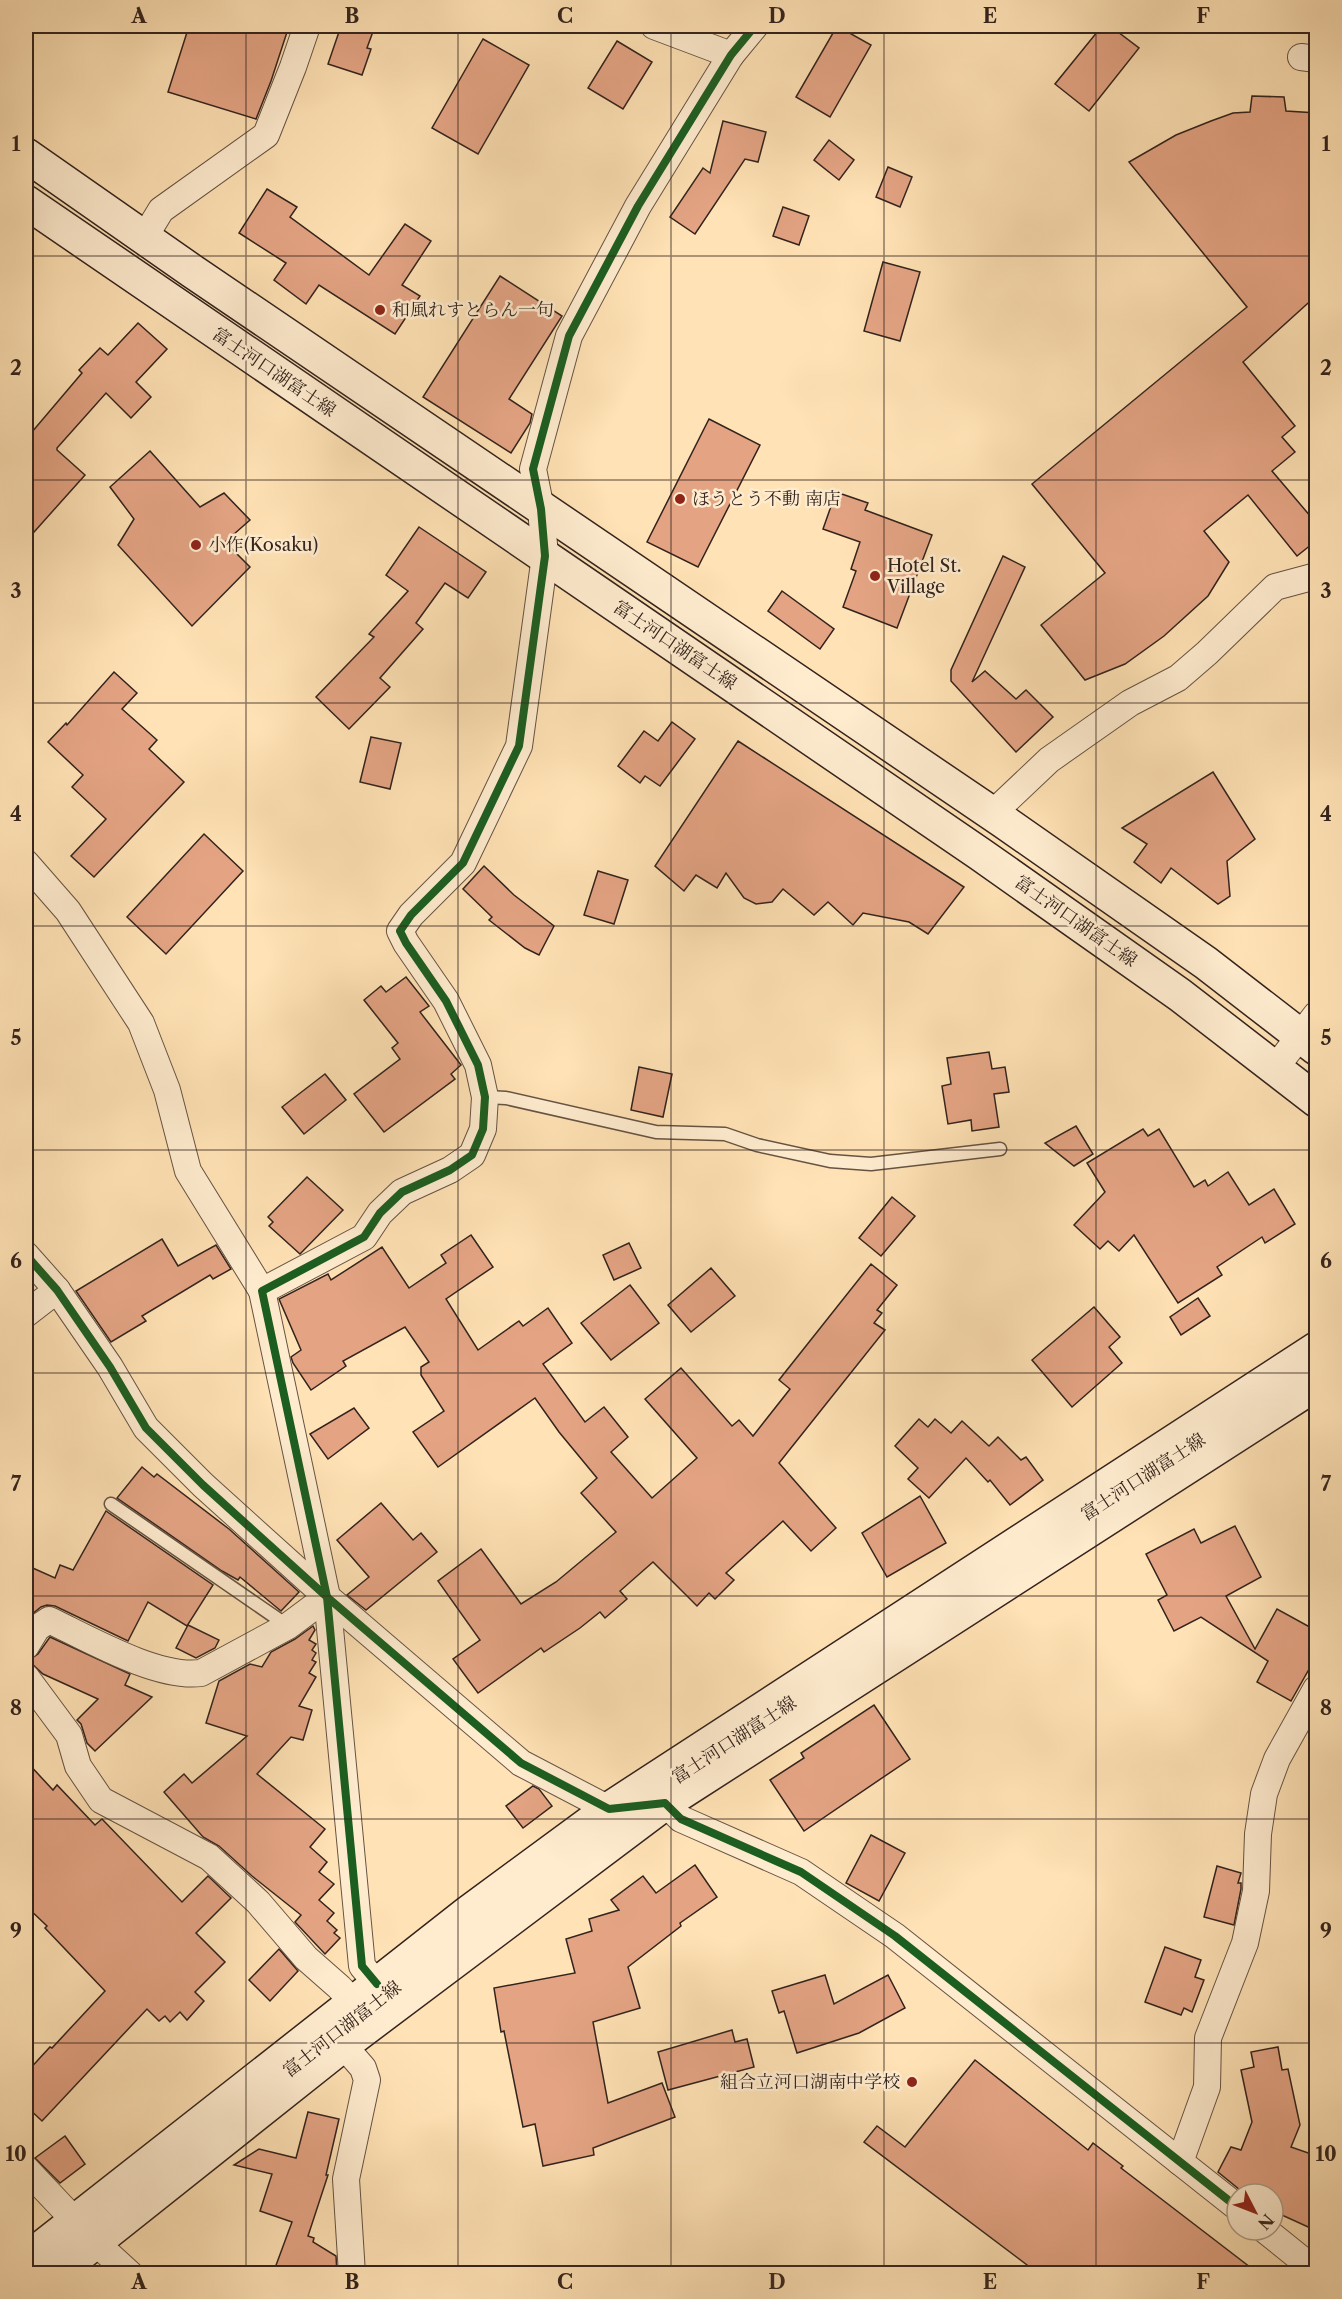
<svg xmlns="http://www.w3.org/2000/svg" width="1342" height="2299" viewBox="0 0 1342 2299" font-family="'Libre Caslon Text','Noto Serif JP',serif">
<rect width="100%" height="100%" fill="#ffe2b5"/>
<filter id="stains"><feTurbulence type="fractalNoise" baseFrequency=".00333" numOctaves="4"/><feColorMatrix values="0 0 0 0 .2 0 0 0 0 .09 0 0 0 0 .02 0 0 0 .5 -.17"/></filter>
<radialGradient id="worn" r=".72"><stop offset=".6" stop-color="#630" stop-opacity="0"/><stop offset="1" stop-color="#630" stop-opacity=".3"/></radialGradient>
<g fill="#e4a484" stroke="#33231d" stroke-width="1.5">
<polygon points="189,26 289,26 271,81 256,119 168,92"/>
<polygon points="341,26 375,26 367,48 371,49 362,75 328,64"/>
<polygon points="837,26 871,45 830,117 796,97"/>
<polygon points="1102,26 1110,26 1139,48 1089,111 1055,84"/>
<polygon points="483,39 529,65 478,154 432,128"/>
<polygon points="617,41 652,62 623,109 588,88"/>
<polygon points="1252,96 1284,97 1286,111 1317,113 1317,295 1243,362 1295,426 1282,437 1295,452 1272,471 1317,524 1317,540 1297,556 1248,495 1204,531 1229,562 1208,596 1164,636 1125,664 1085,680 1041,625 1105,573 1032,484 1247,307 1129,162 1176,135 1211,121 1233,113 1250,112"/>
<polygon points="723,121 766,132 758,162 745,159 695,234 670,217 703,168 710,173"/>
<polygon points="829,140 854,160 839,180 814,160"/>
<polygon points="888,167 912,177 900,207 876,197"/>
<polygon points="267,189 297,207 290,217 369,275 405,224 431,241 402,285 420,296 395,334 319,285 306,304 274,280 286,263 239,233"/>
<polygon points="783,207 809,216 799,245 773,236"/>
<polygon points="883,262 920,272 900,341 864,331"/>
<polygon points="500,276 562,316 509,399 532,414 530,423 511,453 423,397"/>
<polygon points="138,323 167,349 136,382 151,397 131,418 106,393 57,448 57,450 85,475 26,541 26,439 82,373 79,370 100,348 108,355"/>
<polygon points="709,419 760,445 698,567 647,542"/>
<polygon points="150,451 200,507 224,493 250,520 225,542 250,567 192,626 118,545 134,519 110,487"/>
<polygon points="836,492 868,503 865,510 932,535 897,628 843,607 856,571 851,569 860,542 823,529"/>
<polygon points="419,527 486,572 468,598 445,583 416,623 423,629 380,678 390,687 349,729 316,697 374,637 369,634 408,591 386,575"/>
<polygon points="1003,556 1025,567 972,682 985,671 1016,699 1026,690 1053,717 1016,752 951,681 951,670"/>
<polygon points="782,591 834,629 820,649 768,611"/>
<polygon points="114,672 137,693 122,709 157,740 149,749 184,782 94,877 71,856 106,819 72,787 83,775 48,742 66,723 67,725"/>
<polygon points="672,722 695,739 660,786 645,776 640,783 618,766 644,731 658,741"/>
<polygon points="371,737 401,743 390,789 360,782"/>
<polygon points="738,741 964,887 928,934 909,922 863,913 853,925 828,902 814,915 783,889 772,902 756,904 744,898 726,873 717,888 696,875 684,891 655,866"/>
<polygon points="1213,772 1255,839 1227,861 1230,896 1218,904 1171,868 1161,883 1134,862 1147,844 1122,828"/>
<polygon points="204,834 243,871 166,954 127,917"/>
<polygon points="484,866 514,895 554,926 539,955 525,948 489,920 492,917 463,889"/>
<polygon points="598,871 628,880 614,924 584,915"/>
<polygon points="406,977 429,1006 420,1012 461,1065 451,1074 455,1079 384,1132 354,1094 400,1059 392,1048 398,1043 364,1000 381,986 386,992"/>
<polygon points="989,1052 992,1069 1005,1067 1009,1092 994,1094 999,1127 972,1131 971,1120 948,1124 942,1086 951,1084 947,1058"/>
<polygon points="639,1067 672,1074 663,1117 631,1110"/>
<polygon points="325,1074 346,1100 304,1134 282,1107"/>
<polygon points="1076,1126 1093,1154 1074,1166 1045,1143"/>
<polygon points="1143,1129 1148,1136 1159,1129 1194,1187 1205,1180 1208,1186 1228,1172 1249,1205 1274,1189 1295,1224 1265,1243 1262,1237 1217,1267 1222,1275 1178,1303 1134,1235 1119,1251 1108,1241 1100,1249 1074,1225 1105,1192 1087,1163"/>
<polygon points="307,1177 343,1210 300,1254 269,1226 273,1222 268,1217"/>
<polygon points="892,1197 915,1216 881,1256 859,1238"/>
<polygon points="471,1235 493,1267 446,1299 478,1350 519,1321 523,1326 548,1308 572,1343 543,1364 585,1422 604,1407 628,1437 611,1452 652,1498 697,1458 645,1399 681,1368 732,1426 739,1420 753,1436 790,1389 779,1380 871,1264 897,1285 877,1310 882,1313 874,1323 885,1330 779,1463 836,1528 811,1551 783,1521 726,1573 734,1580 715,1599 709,1593 697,1606 653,1562 620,1591 627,1599 605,1618 600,1612 580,1628 544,1652 541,1648 478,1693 453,1659 480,1640 438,1581 481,1549 521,1604 556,1582 616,1532 581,1493 597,1478 559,1432 535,1398 438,1467 413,1432 444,1411 421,1375 421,1367 429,1362 405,1327 343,1361 346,1366 311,1390 293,1363 291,1357 301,1350 279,1299 328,1274 331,1280 382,1247 409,1288 446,1263 441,1255"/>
<polygon points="162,1239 178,1266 216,1245 231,1269 213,1279 210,1275 142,1316 146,1321 111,1342 76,1291"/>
<polygon points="629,1243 641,1268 614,1280 603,1255"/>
<polygon points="711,1268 735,1296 691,1332 668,1305"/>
<polygon points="630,1285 659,1323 611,1360 581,1323"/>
<polygon points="1198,1298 1210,1316 1181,1335 1170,1317"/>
<polygon points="1094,1307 1120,1337 1109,1347 1122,1363 1072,1407 1032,1360"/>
<polygon points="354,1408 369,1428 328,1459 310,1434"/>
<polygon points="919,1419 928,1427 935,1419 951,1433 962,1421 989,1446 998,1437 1021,1460 1026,1457 1043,1480 1010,1505 990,1480 988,1482 966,1458 929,1498 908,1479 918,1468 895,1446"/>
<polygon points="142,1467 154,1477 157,1474 229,1529 299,1592 281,1611 240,1577 238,1580 222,1571 117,1498"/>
<polygon points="920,1496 946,1543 887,1577 862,1533"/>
<polygon points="381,1503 413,1540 421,1533 437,1552 366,1610 347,1595 369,1577 337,1540"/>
<polygon points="106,1511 213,1585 187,1626 148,1602 128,1641 55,1606 47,1605 41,1607 26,1619 26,1565 55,1578 60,1565 73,1570"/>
<polygon points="1235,1526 1261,1577 1226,1596 1255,1649 1277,1609 1317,1631 1317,1655 1291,1701 1257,1682 1268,1661 1201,1617 1174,1631 1158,1600 1167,1595 1146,1554 1194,1529 1201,1543"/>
<polygon points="188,1625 219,1640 215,1648 196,1658 176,1648"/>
<polygon points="313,1626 315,1630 309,1640 316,1644 312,1650 316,1653 312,1660 316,1662 309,1673 316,1677 299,1706 312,1710 303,1740 291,1737 257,1774 325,1829 310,1847 327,1862 319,1872 334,1884 319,1900 334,1913 327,1921 337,1930 334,1933 340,1938 325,1954 295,1922 301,1915 252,1876 219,1846 203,1837 164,1792 184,1774 192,1783 247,1736 206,1723 219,1681 250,1664 262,1667 271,1652 295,1639"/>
<polygon points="50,1637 130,1674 125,1685 152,1697 95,1751 87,1743 81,1724 77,1720 98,1699 43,1674 32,1664 26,1662 38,1654"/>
<polygon points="874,1705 910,1759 804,1831 770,1780 804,1758 801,1753"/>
<polygon points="26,1761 53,1790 57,1785 95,1825 102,1819 182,1902 208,1876 231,1898 196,1933 225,1962 195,1992 204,2001 187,2020 180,2012 170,2022 165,2016 159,2021 147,2009 42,2121 26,2106 26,2073 50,2047 52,2048 105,1991 45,1928 47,1926 26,1906"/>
<polygon points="533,1786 539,1789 552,1806 523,1828 506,1806"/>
<polygon points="871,1835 905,1853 879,1901 846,1883"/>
<polygon points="695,1865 717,1897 680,1923 681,1926 628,1967 640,2008 593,2022 608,2103 662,2083 675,2117 593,2148 594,2155 543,2166 535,2124 523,2127 504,2031 501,2032 494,1988 575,1973 566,1939 592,1931 589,1919 619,1910 611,1900 643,1876 656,1893"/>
<polygon points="1217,1866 1241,1873 1238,1883 1241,1883 1241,1889 1234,1925 1204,1917"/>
<polygon points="1165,1947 1201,1960 1195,1977 1204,1980 1192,2012 1184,2008 1181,2015 1145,2002"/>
<polygon points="279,1949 298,1971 270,2001 249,1980"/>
<polygon points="825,1975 834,2004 888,1975 905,2008 859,2033 797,2053 784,2011 779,2013 772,1991"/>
<polygon points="732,2030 735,2042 747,2039 754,2067 668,2090 658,2052"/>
<polygon points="1278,2047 1282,2070 1288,2069 1300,2125 1291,2147 1317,2156 1317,2183 1309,2203 1317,2207 1317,2231 1273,2211 1273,2194 1245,2194 1218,2172 1231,2147 1241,2150 1252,2122 1241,2070 1254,2067 1251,2052"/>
<polygon points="975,2060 1088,2150 1093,2143 1123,2166 1121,2168 1259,2274 1039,2274 864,2142 877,2126 905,2147"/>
<polygon points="308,2112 339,2119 326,2175 328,2175 308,2236 314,2238 313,2242 336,2256 337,2274 294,2274 275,2268 292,2222 260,2211 272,2174 234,2165 259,2149 296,2158"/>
<polygon points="65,2136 85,2164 60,2183 35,2158"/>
</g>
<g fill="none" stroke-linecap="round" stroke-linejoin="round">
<g stroke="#665343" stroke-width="15">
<g id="lane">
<polyline points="485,1097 506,1098 656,1132 725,1134 757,1145 830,1161 871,1164 1000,1149"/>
<polyline points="111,1504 288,1626"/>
</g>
</g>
<g stroke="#665343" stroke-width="28">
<g id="street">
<polyline points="654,26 731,55"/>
<polyline points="1301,57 1316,59"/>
<polyline points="144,238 161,210 266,135 293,67 307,26"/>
<polyline points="992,814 1049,760 1130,703 1178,678 1207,653 1275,587 1316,576"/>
<polyline points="26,863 68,911 141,1023 167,1090 188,1171 262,1291"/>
<polyline points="1276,1067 1316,1015"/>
<polyline points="26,1255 57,1290 110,1367 146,1428 203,1485 327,1597 521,1763 609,1809 665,1803 681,1819 801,1872 895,1936 1237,2207"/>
<polyline points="26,1314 57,1290"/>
<path d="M26,1646l11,-18 12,-8c40,19 109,59 152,53l87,-47 39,-29"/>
<polyline points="26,1677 69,1735 78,1766 101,1800 209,1857 258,1902 306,1958 339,1987 354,2003"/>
<polyline points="377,1984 362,1966 327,1597 262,1291 364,1237 380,1213 402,1192 450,1170 472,1155 483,1129 485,1097 478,1065 446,1001 406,943 400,931 411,915 463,863 519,746 545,556 541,509 533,469 569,336 638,206 731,55 755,26"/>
<polyline points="343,2045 363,2068 367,2080 346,2179 352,2274"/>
<polyline points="1180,2162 1207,2087 1208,2038 1245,1943 1256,1891 1258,1834 1264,1794 1277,1759 1316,1689"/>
<polyline points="26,2169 95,2242 130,2274"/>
<polyline points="1265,2230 1316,2271"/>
</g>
</g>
<g stroke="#33231d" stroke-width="36">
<g id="secondary">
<polyline points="26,155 192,271 1003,821 1206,963 1316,1048"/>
<polyline points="26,202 980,854 1180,995 1316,1100"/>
<polyline points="26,2260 469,1912 609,1809 1316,1349"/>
<polyline points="55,2274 343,2045 665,1803 1316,1384"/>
</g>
</g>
<use href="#lane" stroke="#ffeccf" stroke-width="12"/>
<use href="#street" stroke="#ffeccf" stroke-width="26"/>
<use href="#secondary" stroke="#ffeccf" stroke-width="33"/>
<g stroke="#ffeccf" stroke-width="11">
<g id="cycleway">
<polyline points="26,1255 57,1290 110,1367 146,1428 203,1485 327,1597 521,1763 609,1809 665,1803 681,1819 801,1872 895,1936 1237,2207"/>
<polyline points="377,1984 362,1966 327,1597 262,1291 364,1237 380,1213 402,1192 450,1170 472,1155 483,1129 485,1097 478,1065 446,1001 406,943 400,931 411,915 463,863 519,746 545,556 541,509 533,469 569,336 638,206 731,55 755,26"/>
</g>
</g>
<use href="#cycleway" stroke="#1b5e20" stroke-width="8"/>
</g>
<path fill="none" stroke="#33231d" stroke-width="1.5" stroke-opacity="0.55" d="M246,26v2248M458,26v2248M671,26v2248M884,26v2248M1096,26v2248M26,256h1290M26,480h1290M26,703h1290M26,926h1290M26,1150h1290M26,1373h1290M26,1596h1290M26,1819h1290M26,2043h1290"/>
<g fill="#8f2418" stroke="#ffeccf" stroke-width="2">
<circle cx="380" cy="310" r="6"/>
<circle cx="680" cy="499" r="6"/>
<circle cx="196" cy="545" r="6"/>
<circle cx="875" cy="576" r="6"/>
<circle cx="912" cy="2082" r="6"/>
</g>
<g text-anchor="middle" stroke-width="5" stroke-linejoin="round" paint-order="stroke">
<g font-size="18" fill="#33231d" stroke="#ffeccf" text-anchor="start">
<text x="392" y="316">和風れすとらん一句</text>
<text x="692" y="505">ほうとう不動 南店</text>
<text x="208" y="551">小作(Kosaku)</text>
<text x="887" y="572">Hotel St.<tspan x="887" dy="21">Village</tspan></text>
<text x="900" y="2088" text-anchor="end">組合立河口湖南中学校</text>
</g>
<g font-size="18" fill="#33231d" stroke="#ffeccf">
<text transform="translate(274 372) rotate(34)" y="6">富士河口湖富士線</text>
<text transform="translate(675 645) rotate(34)" y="6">富士河口湖富士線</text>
<text transform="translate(1076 921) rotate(35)" y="6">富士河口湖富士線</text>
<text transform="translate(1143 1477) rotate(-33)" y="6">富士河口湖富士線</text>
<text transform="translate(734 1740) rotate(-33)" y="6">富士河口湖富士線</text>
<text transform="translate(342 2029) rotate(-38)" y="6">富士河口湖富士線</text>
</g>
</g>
<rect width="1342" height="2299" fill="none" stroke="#ffe2b5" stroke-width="66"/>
<g transform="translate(1255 2212) rotate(132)"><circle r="28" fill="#ffeccf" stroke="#ad9c88" stroke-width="1.5"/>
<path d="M0-4.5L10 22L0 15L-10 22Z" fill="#8f2418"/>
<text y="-9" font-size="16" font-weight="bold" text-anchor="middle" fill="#33231d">N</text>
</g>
<rect x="33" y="33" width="1276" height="2233" fill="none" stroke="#33231d" stroke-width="2"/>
<g font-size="20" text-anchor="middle" font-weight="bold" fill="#33231d">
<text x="139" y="23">A</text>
<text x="352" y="23">B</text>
<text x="565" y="23">C</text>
<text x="777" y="23">D</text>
<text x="990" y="23">E</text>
<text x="1203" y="23">F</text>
<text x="16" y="151">1</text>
<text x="1326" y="151">1</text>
<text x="16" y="375">2</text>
<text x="1326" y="375">2</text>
<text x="16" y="598">3</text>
<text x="1326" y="598">3</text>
<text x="16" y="821">4</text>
<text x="1326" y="821">4</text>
<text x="16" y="1045">5</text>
<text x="1326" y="1045">5</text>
<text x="16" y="1268">6</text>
<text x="1326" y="1268">6</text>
<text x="16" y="1491">7</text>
<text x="1326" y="1491">7</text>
<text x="16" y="1715">8</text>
<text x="1326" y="1715">8</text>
<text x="16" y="1938">9</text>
<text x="1326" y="1938">9</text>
<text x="16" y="2161">10</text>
<text x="1326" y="2161">10</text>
<text x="139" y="2289">A</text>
<text x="352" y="2289">B</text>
<text x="565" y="2289">C</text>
<text x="777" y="2289">D</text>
<text x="990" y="2289">E</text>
<text x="1203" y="2289">F</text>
</g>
<rect width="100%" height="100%" filter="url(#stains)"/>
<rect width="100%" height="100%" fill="url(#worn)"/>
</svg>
